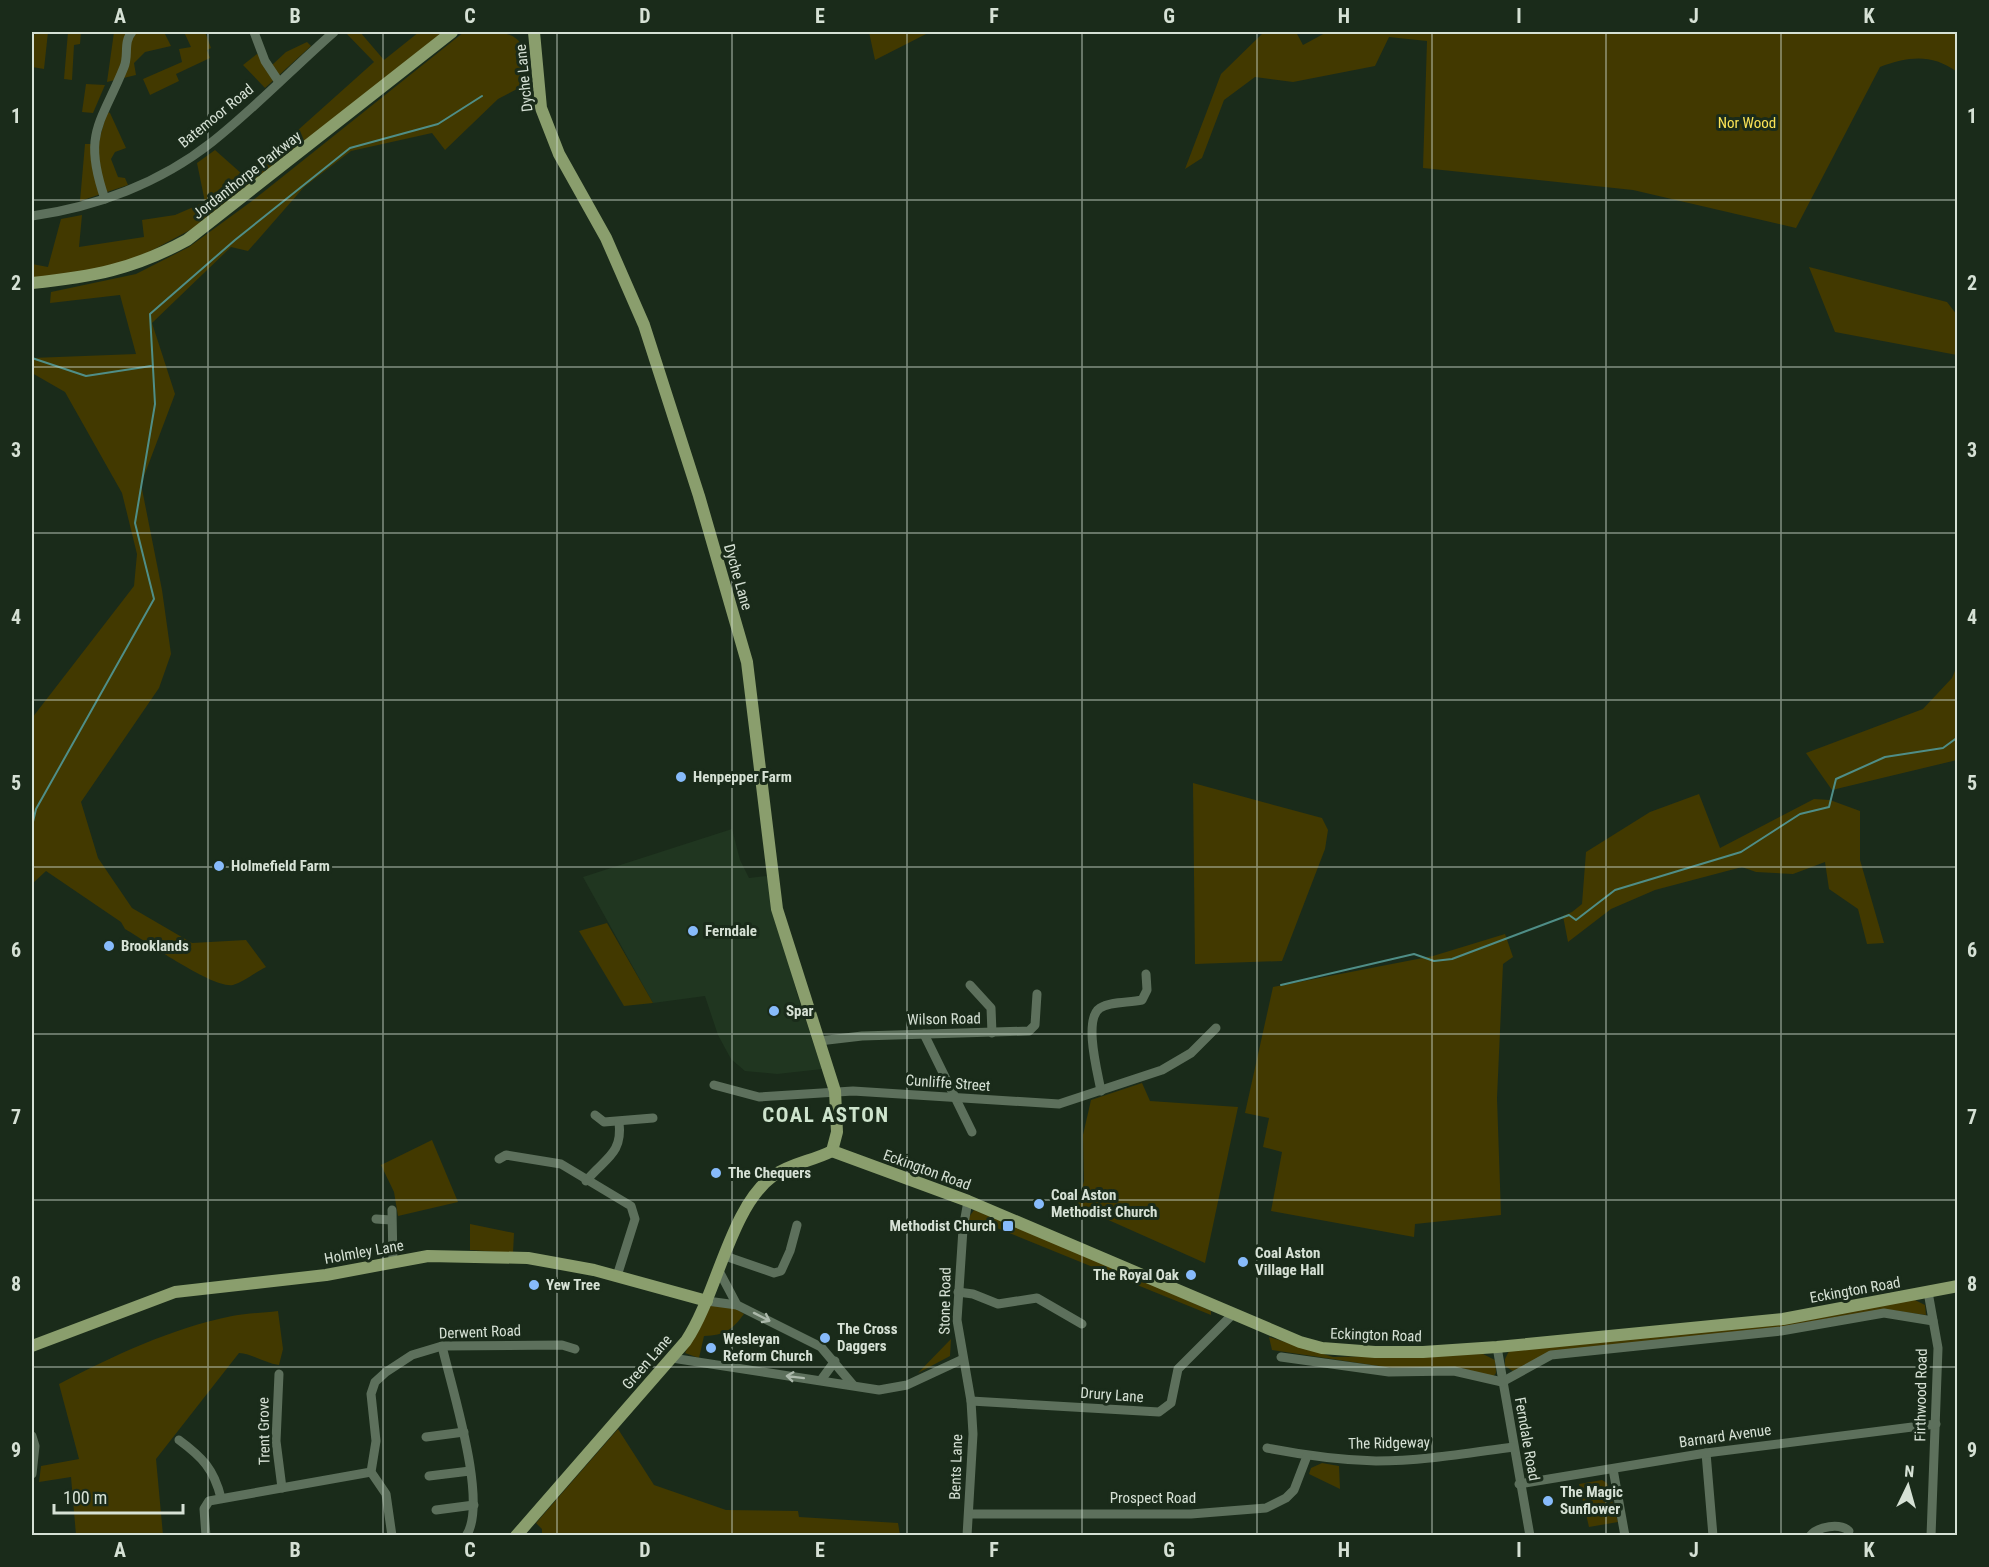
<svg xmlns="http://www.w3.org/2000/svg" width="1989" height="1567" viewBox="0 0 1989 1567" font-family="'Roboto Condensed',sans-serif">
<rect width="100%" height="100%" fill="#1a2b1a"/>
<polygon fill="#203620" points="732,829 740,860 749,878 767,876 797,994 822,1069 777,1074 745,1071 731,1059 718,1035 705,996 653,1003 583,877"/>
<g fill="#423900">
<polygon points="36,32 48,32 44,69 32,67 32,39"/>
<polygon points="68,32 81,32 80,44 74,45 72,80 64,79"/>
<polygon points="114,32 164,32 171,46 145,52 134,63 136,75 107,82"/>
<polygon points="184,32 205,32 211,48 207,50 210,58 176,74 179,81 150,95 143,79 182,62 179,49 191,47"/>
<polygon points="345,32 360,32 384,60 419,32 443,32 205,222 149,252 101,270 32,278 32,264 48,267 61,219 82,215 79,247 144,237 142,220 175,215 205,202 197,163 215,150 242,174 288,139 374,62"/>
<path d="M464,32c48,-1 62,-3 66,50l-32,17 -53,51 -13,-17 -81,18 -47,36 -56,64 -17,-4 -79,76 23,71 -34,90 21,106 9,64 -12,34 -78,114 17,56 34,50 60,35 54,-3 20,27c-10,5 -23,15 -33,18 -20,4 -87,-44 -108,-56l-4,-7 -75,-51 -14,13v-166l102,-132 3,-32 -15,-61 -57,-101 -33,-19v-15l104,-4 -16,-59 -70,8 1,-11 85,-18 53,-27 63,-46z"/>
<polygon points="869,32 930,32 875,60"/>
<path d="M1264,32h32l7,13 24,-13h630v40c-26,-19 -49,-15 -77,-5l-84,161 -163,-38 -210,-22 4,-127 -38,-4 -14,29 -82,16 -38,-5 -31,23 -22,58 -17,11 36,-95z"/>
<polygon points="307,42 311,46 265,88 243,65 257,54 272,65 286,52"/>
<polygon points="86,84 105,85 93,113 82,112"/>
<polygon points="107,112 110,113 126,148 115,152 111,159 118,177 125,178 128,185 80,201 85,144 98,144"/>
<polygon points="1809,267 1947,302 1957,315 1957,355 1835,332"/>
<polygon points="1957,666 1957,760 1832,790 1806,753 1923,709 1952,678"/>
<polygon points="1193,783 1322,818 1328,830 1325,849 1282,961 1195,964"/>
<polygon points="1699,794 1720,848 1814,799 1830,800 1860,811 1860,860 1884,943 1867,944 1858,909 1829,889 1825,862 1793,874 1756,872 1742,867 1655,890 1611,909 1568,942 1563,916 1572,912 1582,904 1586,852 1650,812"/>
<polygon points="607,923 653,1003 624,1006 579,931"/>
<polygon points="1505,934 1513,957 1503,964 1497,1098 1501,1215 1415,1224 1414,1237 1271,1211 1282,1152 1263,1147 1269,1118 1245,1113 1273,987 1433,956"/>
<polygon points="1142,1083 1150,1101 1238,1107 1205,1263 1077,1206 1084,1181 1083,1135 1091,1100"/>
<polygon points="432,1140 458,1202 398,1216 394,1192 381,1165"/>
<polygon points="974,1210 1113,1267 1211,1311 1211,1315 982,1222 968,1227 969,1217"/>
<polygon points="470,1224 514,1233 513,1253 470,1250"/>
<polygon points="1915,1300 1925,1305 1926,1315 1890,1310 1772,1330 1552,1351 1513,1371 1505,1366 1505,1359 1509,1351"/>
<path d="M711,1305l22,2 11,7c-12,16 -19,21 -40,22l-5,22 -14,-5z"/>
<path d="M278,1311l5,38 -4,16c-14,-2 -26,-11 -40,-12l-83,106 7,76h-87l-5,-58 -32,5 2,-16 38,-7 -20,-75c54,-28 113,-56 173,-68 15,-3 31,-3 46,-5z"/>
<polygon points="1269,1337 1333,1357 1483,1354 1495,1360 1496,1373 1493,1377 1461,1368 1399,1369 1272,1350"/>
<polygon points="951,1339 950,1356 918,1373"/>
<polygon points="618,1429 654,1485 726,1510 798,1511 799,1517 898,1523 900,1535 542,1536 542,1529 536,1523"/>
<polygon points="1322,1463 1339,1466 1340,1489 1309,1474 1311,1468"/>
<polygon points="1602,1480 1607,1483 1618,1522 1589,1527 1579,1484"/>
</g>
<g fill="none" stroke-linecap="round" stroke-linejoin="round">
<g stroke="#4f8e87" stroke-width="2">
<polyline points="32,358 86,376 151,366"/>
<polyline points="32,826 36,809 154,599 135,523 155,404 150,314 235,240 350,148 438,124 482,96"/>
<polyline points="1281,985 1414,954 1434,961 1452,959 1569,915 1576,920 1615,890 1741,852 1800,814 1829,807 1836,779 1885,757 1943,748 1958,737"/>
</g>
<g stroke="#5d705c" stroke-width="9">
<polyline points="254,32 265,61 279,82"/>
<path d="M105,199c-23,-66 -4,-75 19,-132 5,-12 -1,-25 8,-35"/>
<path d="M32,216c64,-9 128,-33 180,-74 43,-34 81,-74 122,-110"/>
<polyline points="970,985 991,1008 992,1033"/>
<polyline points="924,1034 972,1132"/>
<polyline points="819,1041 862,1036 1029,1031 1035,1025 1037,994"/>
<polyline points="714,1085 759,1097 853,1091 1059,1104 1162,1070 1191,1053 1216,1028"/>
<path d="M1101,1091c-3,-17 -18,-72 -1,-83 11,-7 29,-5 42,-8l5,-10 -1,-16"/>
<polyline points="595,1115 604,1122 653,1118"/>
<polyline points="499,1159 506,1155 561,1164 631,1206 635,1219 617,1276"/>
<path d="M586,1181c19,-23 37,-27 33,-59"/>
<polyline points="392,1210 393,1263"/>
<polyline points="376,1219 391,1220"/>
<polyline points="725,1256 774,1273 781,1271 790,1251 797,1225"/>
<polyline points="719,1271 737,1305"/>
<polyline points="958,1292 973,1294 998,1304 1037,1298 1082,1324"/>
<polyline points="1928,1292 1938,1348 1931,1536"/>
<polyline points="707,1301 737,1305 821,1347 853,1385"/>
<path d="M442,1346c9,40 47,157 24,190"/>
<polyline points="1497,1347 1530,1536"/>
<polyline points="1281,1357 1389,1372 1454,1371 1502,1382 1551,1355 1781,1331 1884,1313 1933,1321"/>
<polyline points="672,1358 879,1390 907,1385 963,1359"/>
<polyline points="279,1374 276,1441 282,1488"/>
<polyline points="821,1380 835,1361"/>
<polyline points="971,1401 1159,1412 1171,1403 1178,1369 1233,1314"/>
<polyline points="32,1436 35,1446 32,1474"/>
<polyline points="426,1437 464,1432"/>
<path d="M179,1440c23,17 35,29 42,58"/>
<path d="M1267,1448c36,7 72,12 109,13 46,0 92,-8 137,-14"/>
<polyline points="1706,1453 1713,1536"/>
<polyline points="1613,1469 1625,1536"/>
<polyline points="429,1476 470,1471"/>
<polyline points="1519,1484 1706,1453 1936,1424"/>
<polyline points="436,1510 474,1505"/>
<polyline points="969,1514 1191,1514 1266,1508 1286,1498 1294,1490 1307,1456"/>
<polyline points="206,1536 204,1509 209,1501 371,1472"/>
<polyline points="392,1536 386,1494 371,1472 376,1441 371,1394 375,1382 386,1372 412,1355 442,1346 562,1345 575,1349"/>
<polyline points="967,1536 973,1434 971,1401 957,1320 963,1229 968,1201"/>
<path d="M1810,1536c8,-10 30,-13 39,-5"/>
</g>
<g stroke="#8a9e6d" stroke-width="12">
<polyline points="534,32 541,108 559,154 606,238 644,325 699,496 747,662 777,909 835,1091 837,1132 832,1151"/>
<path d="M32,283c60,-6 102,-14 155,-43l265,-208"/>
<polyline points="832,1151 968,1201 1300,1342 1322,1348 1375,1352 1423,1352 1497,1347 1783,1319 1958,1286"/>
<polyline points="32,1346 175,1292 326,1275 428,1256 528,1258 594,1270 707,1301"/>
<path d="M516,1536l170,-195c31,-46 44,-134 87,-165 18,-13 40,-15 59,-25"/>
</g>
</g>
<defs><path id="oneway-shaft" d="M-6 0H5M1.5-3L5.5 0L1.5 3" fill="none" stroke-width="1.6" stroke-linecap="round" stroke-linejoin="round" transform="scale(1.5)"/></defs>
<g stroke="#acb9ab">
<use href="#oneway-shaft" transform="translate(762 1317) rotate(27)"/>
<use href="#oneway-shaft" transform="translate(795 1377) rotate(-173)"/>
</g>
<path fill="none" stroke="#d6e1d5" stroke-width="1.5" stroke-opacity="0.55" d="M208,32v1504M383,32v1504M557,32v1504M732,32v1504M907,32v1504M1082,32v1504M1257,32v1504M1432,32v1504M1606,32v1504M1781,32v1504M32,200h1926M32,367h1926M32,533h1926M32,700h1926M32,867h1926M32,1034h1926M32,1200h1926M32,1367h1926"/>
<g fill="#87bbfb" stroke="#1a2b1a" stroke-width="2">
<circle cx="681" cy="777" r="6"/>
<circle cx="219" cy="866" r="6"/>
<circle cx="693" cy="931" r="6"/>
<circle cx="109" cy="946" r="6"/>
<circle cx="774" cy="1011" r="6"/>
<circle cx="716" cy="1173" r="6"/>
<circle cx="1039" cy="1204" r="6"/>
<rect x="1002" y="1220" width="12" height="12" rx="3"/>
<circle cx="1243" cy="1262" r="6"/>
<circle cx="1191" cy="1275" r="6"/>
<circle cx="534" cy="1285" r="6"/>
<circle cx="825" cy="1338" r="6"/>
<circle cx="711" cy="1348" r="6"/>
<circle cx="1548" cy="1501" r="6"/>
</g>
<g text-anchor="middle" stroke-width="6" stroke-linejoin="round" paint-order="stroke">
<g font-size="15" fill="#d6e1d5" stroke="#1a2b1a">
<text transform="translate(524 78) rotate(-96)" y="5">Dyche Lane</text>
<text transform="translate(216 116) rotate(-39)" y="5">Batemoor Road</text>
<text transform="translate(247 175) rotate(-38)" y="5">Jordanthorpe Parkway</text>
<text transform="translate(738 577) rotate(74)" y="5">Dyche Lane</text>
<text transform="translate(944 1019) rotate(-1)" y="5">Wilson Road</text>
<text transform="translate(948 1083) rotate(4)" y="5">Cunliffe Street</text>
<text transform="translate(927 1170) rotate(20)" y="5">Eckington Road</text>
<text transform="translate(364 1252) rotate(-10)" y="5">Holmley Lane</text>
<text transform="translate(1855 1290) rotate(-10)" y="5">Eckington Road</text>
<text transform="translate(945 1301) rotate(-89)" y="5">Stone Road</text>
<text transform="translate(480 1332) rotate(-2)" y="5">Derwent Road</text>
<text transform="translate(1376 1335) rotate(2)" y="5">Eckington Road</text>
<text transform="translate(647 1362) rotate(-49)" y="5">Green Lane</text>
<text transform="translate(1112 1395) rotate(4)" y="5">Drury Lane</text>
<text transform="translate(1921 1395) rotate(-89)" y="5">Firthwood Road</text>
<text transform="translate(264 1431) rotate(-91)" y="5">Trent Grove</text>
<text transform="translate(1725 1436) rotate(-8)" y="5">Barnard Avenue</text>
<text transform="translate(1527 1439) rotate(80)" y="5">Ferndale Road</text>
<text transform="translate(1389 1443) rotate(-1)" y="5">The Ridgeway</text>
<text transform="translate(956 1467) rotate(-88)" y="5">Bents Lane</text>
<text x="1153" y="1503">Prospect Road</text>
</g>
<g font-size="15" fill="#fae355" stroke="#1a2b1a">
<text x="1747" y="128">Nor Wood</text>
</g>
<g font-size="15" font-weight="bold" fill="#d6e1d5" stroke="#1a2b1a" text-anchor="start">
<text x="693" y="782">Henpepper Farm</text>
<text x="231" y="871">Holmefield Farm</text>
<text x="705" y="936">Ferndale</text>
<text x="121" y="951">Brooklands</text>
<text x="786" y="1016">Spar</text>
<text x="728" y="1178">The Chequers</text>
<text x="1051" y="1200">Coal Aston<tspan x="1051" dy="17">Methodist Church</tspan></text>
<text x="996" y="1231" text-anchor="end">Methodist Church</text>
<text x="1255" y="1258">Coal Aston<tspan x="1255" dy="17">Village Hall</tspan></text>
<text x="1179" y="1280" text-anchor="end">The Royal Oak</text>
<text x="546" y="1290">Yew Tree</text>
<text x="837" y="1334">The Cross<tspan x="837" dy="17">Daggers</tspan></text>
<text x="723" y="1344">Wesleyan<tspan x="723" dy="17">Reform Church</tspan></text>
<text x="1560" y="1497">The Magic<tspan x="1560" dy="17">Sunflower</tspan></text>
</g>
<g font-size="21" font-weight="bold" letter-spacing="1.5" fill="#cee4cd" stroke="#1a2b1a">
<text x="826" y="1122">COAL ASTON</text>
</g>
</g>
<rect width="1989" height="1567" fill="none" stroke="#1a2b1a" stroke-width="66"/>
<g transform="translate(1908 1486) rotate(5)" stroke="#1a2b1a" stroke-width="4.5" paint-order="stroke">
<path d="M0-4.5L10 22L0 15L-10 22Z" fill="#d6e1d5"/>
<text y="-9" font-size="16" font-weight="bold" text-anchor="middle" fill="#d6e1d5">N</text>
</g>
<path d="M54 1504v9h129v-9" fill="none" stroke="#d6e1d5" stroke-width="3"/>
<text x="63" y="1504" font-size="18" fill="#d6e1d5" stroke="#1a2b1a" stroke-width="4.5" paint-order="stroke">100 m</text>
<rect x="33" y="33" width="1923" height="1501" fill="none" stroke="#d6e1d5" stroke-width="2"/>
<g font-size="20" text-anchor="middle" font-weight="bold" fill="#d6e1d5">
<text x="120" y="23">A</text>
<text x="295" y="23">B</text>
<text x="470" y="23">C</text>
<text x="645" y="23">D</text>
<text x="820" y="23">E</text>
<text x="994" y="23">F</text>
<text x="1169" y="23">G</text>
<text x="1344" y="23">H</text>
<text x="1519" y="23">I</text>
<text x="1694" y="23">J</text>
<text x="1869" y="23">K</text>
<text x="16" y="123">1</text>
<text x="1972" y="123">1</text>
<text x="16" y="290">2</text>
<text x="1972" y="290">2</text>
<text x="16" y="457">3</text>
<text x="1972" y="457">3</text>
<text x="16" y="624">4</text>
<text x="1972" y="624">4</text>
<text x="16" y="790">5</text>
<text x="1972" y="790">5</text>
<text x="16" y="957">6</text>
<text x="1972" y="957">6</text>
<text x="16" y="1124">7</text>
<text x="1972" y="1124">7</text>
<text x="16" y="1291">8</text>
<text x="1972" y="1291">8</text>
<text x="16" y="1457">9</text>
<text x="1972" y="1457">9</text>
<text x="120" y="1557">A</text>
<text x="295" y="1557">B</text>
<text x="470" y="1557">C</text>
<text x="645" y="1557">D</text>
<text x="820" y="1557">E</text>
<text x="994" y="1557">F</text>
<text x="1169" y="1557">G</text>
<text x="1344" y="1557">H</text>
<text x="1519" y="1557">I</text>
<text x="1694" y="1557">J</text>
<text x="1869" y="1557">K</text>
</g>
</svg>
